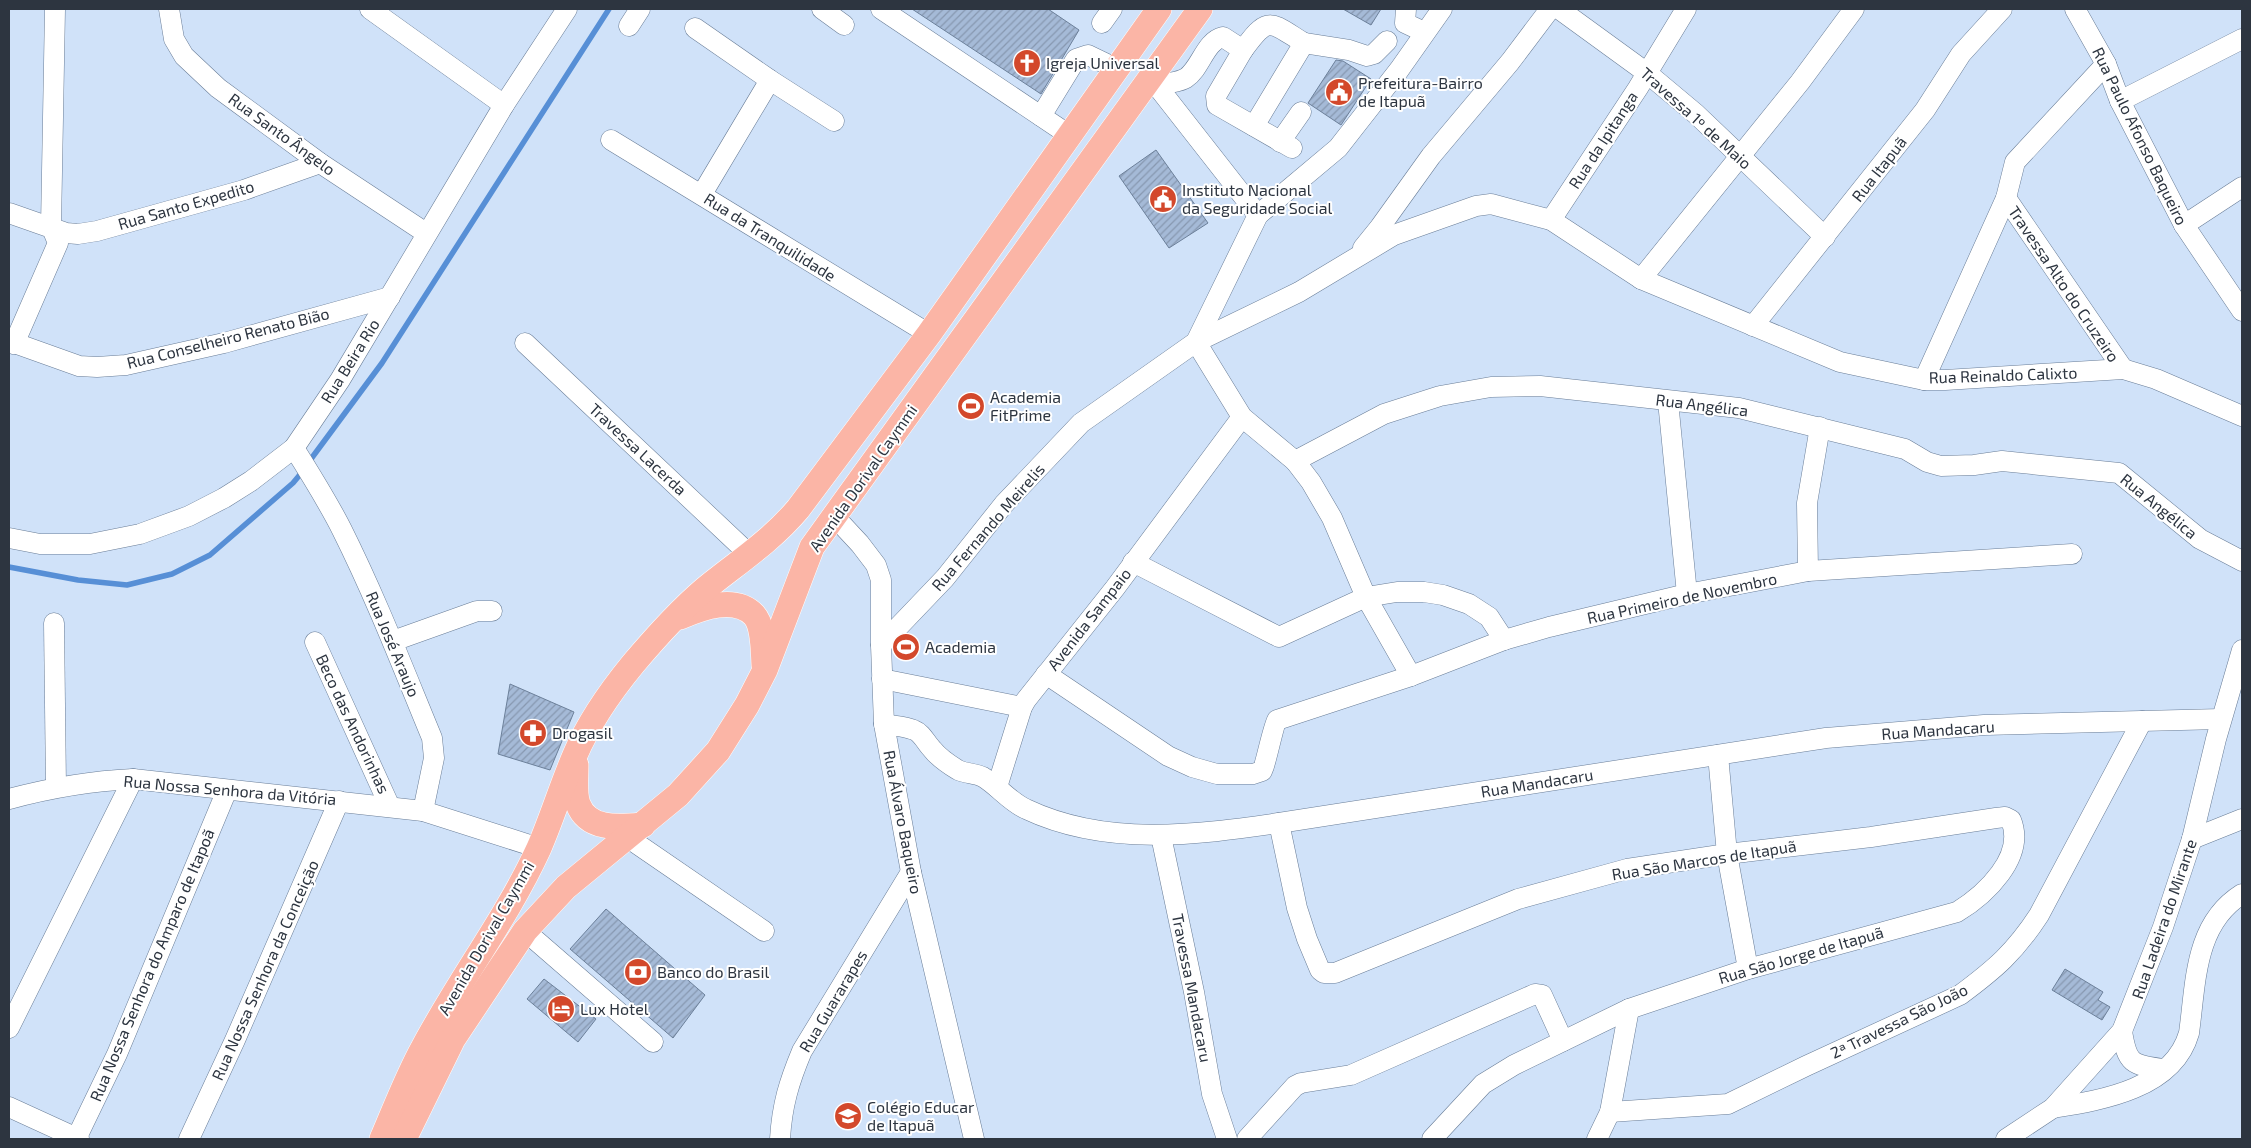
<svg xmlns="http://www.w3.org/2000/svg" width="2251" height="1148" viewBox="0 0 2251 1148" font-family="'Exo 2',sans-serif">
<defs>
<pattern id="building-hatch" width="6" height="6" patternUnits="userSpaceOnUse" patternTransform="scale(1.25)"><rect width="6" height="6" fill="#a5bad7"/><path d="M-1 1l2-2M0 6l6-6M5 7l2-2" fill="none" stroke="#8798b0"/></pattern>
</defs>
<rect width="100%" height="100%" fill="#d0e2f9"/>
<g fill="none" stroke-linecap="round" stroke-linejoin="round">
<g stroke="#578fd6" stroke-width="5.5">
<polyline points="308,463 382,363 609,9"/>
<polyline points="9,567 78,580 127,585 172,574 210,555 293,483 303,471"/>
</g>
</g>
<g fill="url(#building-hatch)" stroke="#6c809a">
<polygon points="912,9 1048,9 1079,30 1041,94"/>
<polygon points="1343,9 1381,9 1371,25"/>
<polygon points="1336,60 1343,61 1371,79 1341,125 1308,103"/>
<polygon points="1156,150 1208,223 1169,248 1119,176"/>
<polygon points="510,684 574,712 550,770 498,754"/>
<polygon points="606,909 705,995 673,1038 570,949"/>
<polygon points="2065,969 2103,992 2098,1000 2110,1007 2102,1020 2052,990"/>
<polygon points="544,979 596,1019 578,1042 527,999"/>
</g>
<g fill="none" stroke-linecap="round" stroke-linejoin="round">
<g stroke="#697d97" stroke-width="21">
<g id="minor">
<polyline points="169,9 174,39 184,56 218,88 320,163 426,233"/>
<polyline points="370,9 504,105"/>
<polyline points="822,9 844,25"/>
<polyline points="881,9 1069,135"/>
<polyline points="1406,9 1405,23 1424,32"/>
<polyline points="1559,9 1647,73 1696,114 1825,237"/>
<polyline points="2075,9 2106,64 2120,101 2184,225 2242,311"/>
<polyline points="1102,23 1112,9"/>
<polyline points="629,26 640,9"/>
<polyline points="695,28 770,80 834,121"/>
<polyline points="1304,43 1349,50 1367,56 1374,54 1387,41"/>
<path d="M1243,50c26,-36 27,-28 61,-7l-50,83"/>
<polyline points="1150,77 1258,215"/>
<path d="M1159,86c8,-4 19,-3 27,-8 15,-10 19,-37 37,-41l20,13 -27,46 1,9 75,43"/>
<polyline points="2120,101 2242,39"/>
<polyline points="1041,116 1076,59 1088,55 1117,69"/>
<polyline points="611,140 929,334"/>
<polyline points="1280,142 1301,112"/>
<polyline points="702,194 770,80"/>
<polyline points="2006,198 2123,369"/>
<polyline points="9,213 66,233 78,234 97,231 244,190 320,163"/>
<polyline points="1551,220 1638,88 1686,9"/>
<polyline points="2184,225 2242,187"/>
<polyline points="1363,248 1380,227 1431,156 1510,62 1550,9"/>
<polyline points="1641,279 1800,82 1854,9"/>
<polyline points="1753,326 1925,110 1961,54 2002,9"/>
<polyline points="9,341 79,366 97,367 126,365 224,343 390,297"/>
<polyline points="1196,342 1258,215 1338,148 1399,70 1442,9"/>
<polyline points="1196,342 1242,417 1295,461 1311,482 1332,518 1366,597 1411,676"/>
<polyline points="525,343 750,555"/>
<polyline points="14,344 58,243 51,226 55,9"/>
<polyline points="1924,380 2006,198 2015,162 2106,64"/>
<polyline points="1668,401 1687,594"/>
<path d="M294,448c17,27 34,54 48,82 34,68 61,138 90,208l2,20 -11,53"/>
<polyline points="1295,461 1384,414 1440,396 1491,387 1540,386 1739,408 1905,449 1927,462 1941,466 1974,465 2002,461 2119,473 2200,539 2242,561"/>
<polyline points="834,516 860,544 876,565 881,580 881,645 884,724 911,872 974,1139"/>
<polyline points="9,538 40,544 90,544 140,534 189,516 224,498 251,481 294,448 340,380 504,105 567,9"/>
<polyline points="1133,562 1279,637 1366,597 1397,592 1424,592 1443,595 1469,604 1489,617 1504,640"/>
<polyline points="1808,571 1807,503 1820,427"/>
<polyline points="54,623 56,787"/>
<polyline points="393,641 477,611 492,611"/>
<polyline points="315,642 390,807"/>
<polyline points="881,645 945,578 1004,504 1081,423 1196,342 1299,292 1394,235 1476,206 1491,204 1551,220 1641,279 1840,362 1924,380 1945,380 2123,369 2156,379 2242,416"/>
<path d="M1046,674l122,82 24,11 25,7h36l9,-3 2,-5c3,-9 10,-42 13,-46l134,-44 93,-36 45,-13 138,-33 121,-23 264,-17"/>
<polyline points="882,679 1022,707"/>
<path d="M884,724c10,2 21,2 30,6 8,3 12,13 18,19 7,9 16,15 26,21 9,4 17,3 25,7 15,9 27,25 43,32 80,38 170,26 253,14l547,-85 158,-13 237,-6"/>
<polyline points="1718,755 1727,854 1748,969"/>
<polyline points="997,787 1022,707 1026,700 1115,588 1242,417"/>
<path d="M9,799c41,-11 81,-18 124,-20l290,32 116,37"/>
<path d="M1279,823l18,85 10,31 13,31 4,3h11l183,-74 109,-30 100,-15 144,-17 125,-19 9,-1 6,3c15,37 -26,75 -54,92l-209,57 -119,40 -115,56 -31,19 -51,55"/>
<polyline points="1161,836 1194,992 1212,1094 1227,1139"/>
<polyline points="627,837 764,931"/>
<polyline points="2192,839 2242,819"/>
<polyline points="525,931 653,1042"/>
<polyline points="9,1028 133,779"/>
<path d="M2122,1031c5,33 10,34 41,38"/>
<polyline points="9,1107 79,1139"/>
<path d="M2053,1108c49,-8 120,-19 136,-75 7,-50 5,-109 53,-139"/>
<path d="M1610,1112l118,-8 78,-38 154,-71c35,-26 55,-43 79,-80l103,-194"/>
<polyline points="76,1139 117,1054 227,790"/>
<polyline points="189,1139 235,1040 339,801"/>
<path d="M780,1139c2,-34 9,-57 22,-88l109,-179"/>
<polyline points="1247,1139 1295,1086 1301,1083 1351,1075 1535,994 1542,995 1563,1041"/>
<polyline points="1597,1139 1610,1112 1629,1009"/>
<polyline points="2006,1139 2053,1108 2122,1031 2163,927 2192,839 2216,739 2242,650"/>
</g>
</g>
<g stroke="#fff" stroke-width="26">
<g id="major">
<path d="M680,617c21,-9 55,-22 74,-2 10,11 9,36 10,50"/>
<path d="M576,765c0,13 -2,28 2,39 10,27 42,23 65,21"/>
<path d="M382,1139c13,-30 25,-62 41,-91 36,-68 84,-130 116,-200 13,-30 23,-63 36,-93 14,-33 35,-63 58,-91 22,-26 46,-53 72,-75 32,-26 66,-48 93,-80l131,-175 230,-325"/>
<polyline points="404,1139 453,1039 525,931 566,887 678,795 718,751 747,705 765,670 812,547 1200,9"/>
</g>
</g>
<use href="#minor" stroke="#fff" stroke-width="20"/>
<use href="#major" stroke="#fbb5a6" stroke-width="25"/>
</g>
<defs>
<g id="church-disc" transform="scale(1.4375)"><circle r="9.5" fill="#d3482b" stroke="#fff"/><path d="M-1.2-6h2.4v3.5h3.3v2.4h-3.3V6h-2.4V-.1h-3.3v-2.4h3.3Z" fill="#fff"/></g>
<g id="civic-disc" transform="scale(1.4375)"><circle r="9.5" fill="#d3482b" stroke="#fff"/><path d="M-.6-6.5H3V-4.5H.6V-3L4-1V1h2V6H-6V1h2V-1L-.6-3ZM-1.2 2.5V6h2.4V2.5Z" fill="#fff"/></g>
<g id="stadium-disc" transform="scale(1.4375)"><circle r="9.5" fill="#d3482b" stroke="#fff"/><path d="M0-5a6.5 5 0 1 0 0 10a6.5 5 0 1 0 0-10ZM-3.5-1.8h7v3.6h-7Z" fill="#fff"/></g>
<g id="pharmacy-disc" transform="scale(1.4375)"><circle r="9.5" fill="#d3482b" stroke="#fff"/><path d="M-2-6h4v4h4v4h-4v4h-4v-4h-4v-4h4Z" fill="#fff"/></g>
<g id="bank-disc" transform="scale(1.4375)"><circle r="9.5" fill="#d3482b" stroke="#fff"/><path d="M-6-4H6V4H-6ZM0-2.3a2.3 2.3 0 1 0 0 4.6a2.3 2.3 0 1 0 0-4.6Z" fill="#fff"/></g>
<g id="hotel-disc" transform="scale(1.4375)"><circle r="9.5" fill="#d3482b" stroke="#fff"/><path d="M-6-4.5h1.5V1H6V5H4.5V3h-9V5H-6ZM-4 0a1.8 1.8 0 1 1 3.6 0ZM.5 0V-2.5h3Q6-2.5 6 0Z" fill="#fff"/></g>
<g id="school-disc" transform="scale(1.4375)"><circle r="9.5" fill="#d3482b" stroke="#fff"/><path d="M0-5L7-2L0 1L-7-2ZM-4 1L0 2.5L4 1V4Q0 6-4 4Z" fill="#fff"/></g>
</defs>
<g fill-rule="evenodd">
<use href="#church-disc" x="1027" y="63"/>
<use href="#civic-disc" x="1339" y="92"/>
<use href="#civic-disc" x="1163" y="199"/>
<use href="#stadium-disc" x="971" y="406"/>
<use href="#stadium-disc" x="906" y="647"/>
<use href="#pharmacy-disc" x="533" y="733"/>
<use href="#bank-disc" x="638" y="972"/>
<use href="#hotel-disc" x="561" y="1009"/>
<use href="#school-disc" x="848" y="1116"/>
</g>
<g text-anchor="middle" stroke-width="4" stroke-linejoin="round" paint-order="stroke">
<g font-size="16" fill="#2d3540" stroke="#fff" text-anchor="start">
<text x="1046" y="69">Igreja Universal</text>
<text x="1358" y="89">Prefeitura-Bairro<tspan x="1358" dy="18">de Itapuã</tspan></text>
<text x="1182" y="196">Instituto Nacional<tspan x="1182" dy="18">da Seguridade Social</tspan></text>
<text x="990" y="403">Academia<tspan x="990" dy="18">FitPrime</tspan></text>
<text x="925" y="653">Academia</text>
<text x="552" y="739">Drogasil</text>
<text x="657" y="978">Banco do Brasil</text>
<text x="580" y="1015">Lux Hotel</text>
<text x="867" y="1113">Colégio Educar<tspan x="867" dy="18">de Itapuã</tspan></text>
</g>
<g font-size="16" fill="#2d3540" stroke="#fff">
<text transform="translate(1696 118) rotate(42)" y="6">Travessa 1º de Maio</text>
<text transform="translate(282 134) rotate(36)" y="6">Rua Santo Ângelo</text>
<text transform="translate(2140 136) rotate(64)" y="6">Rua Paulo Afonso Baqueiro</text>
<text transform="translate(1603 140) rotate(-57)" y="6">Rua da Ipitanga</text>
<text transform="translate(1879 169) rotate(-52)" y="6">Rua Itapuã</text>
<text transform="translate(186 205) rotate(-16)" y="6">Rua Santo Expedito</text>
<text transform="translate(770 237) rotate(32)" y="6">Rua da Tranquilidade</text>
<text transform="translate(2064 284) rotate(56)" y="6">Travessa Alto do Cruzeiro</text>
<text transform="translate(228 338) rotate(-14)" y="6">Rua Conselheiro Renato Bião</text>
<text transform="translate(350 361) rotate(-58)" y="6">Rua Beira Rio</text>
<text transform="translate(2003 375) rotate(-2)" y="6">Rua Reinaldo Calixto</text>
<text transform="translate(1702 405) rotate(7)" y="6">Rua Angélica</text>
<text transform="translate(638 449) rotate(43)" y="6">Travessa Lacerda</text>
<text transform="translate(863 478) rotate(-55)" y="6">Avenida Dorival Caymmi</text>
<text transform="translate(2159 506) rotate(39)" y="6">Rua Angélica</text>
<text transform="translate(988 527) rotate(-49)" y="6">Rua Fernando Meirelis</text>
<text transform="translate(1682 598) rotate(-12)" y="6">Rua Primeiro de Novembro</text>
<text transform="translate(1089 619) rotate(-52)" y="6">Avenida Sampaio</text>
<text transform="translate(393 644) rotate(67)" y="6">Rua José Araujo</text>
<text transform="translate(353 724) rotate(65)" y="6">Beco das Andorinhas</text>
<text transform="translate(1938 730) rotate(-4)" y="6">Rua Mandacaru</text>
<text transform="translate(1537 783) rotate(-9)" y="6">Rua Mandacaru</text>
<text transform="translate(230 790) rotate(5)" y="6">Rua Nossa Senhora da Vitória</text>
<text transform="translate(903 822) rotate(79)" y="6">Rua Álvaro Baqueiro</text>
<text transform="translate(1704 860) rotate(-9)" y="6">Rua São Marcos de Itapuã</text>
<text transform="translate(2164 919) rotate(-71)" y="6">Rua Ladeira do Mirante</text>
<text transform="translate(486 938) rotate(-60)" y="6">Avenida Dorival Caymmi</text>
<text transform="translate(1801 955) rotate(-16)" y="6">Rua São Jorge de Itapuã</text>
<text transform="translate(152 965) rotate(-67)" y="6">Rua Nossa Senhora do Amparo de Itapoã</text>
<text transform="translate(265 970) rotate(-66)" y="6">Rua Nossa Senhora da Conceição</text>
<text transform="translate(1192 988) rotate(79)" y="6">Travessa Mandacaru</text>
<text transform="translate(833 1001) rotate(-59)" y="6">Rua Guararapes</text>
<text transform="translate(1899 1021) rotate(-26)" y="6">2ª Travessa São João</text>
</g>
</g>
<rect width="2251" height="1148" fill="none" stroke="#2d3540" stroke-width="20"/>
</svg>
